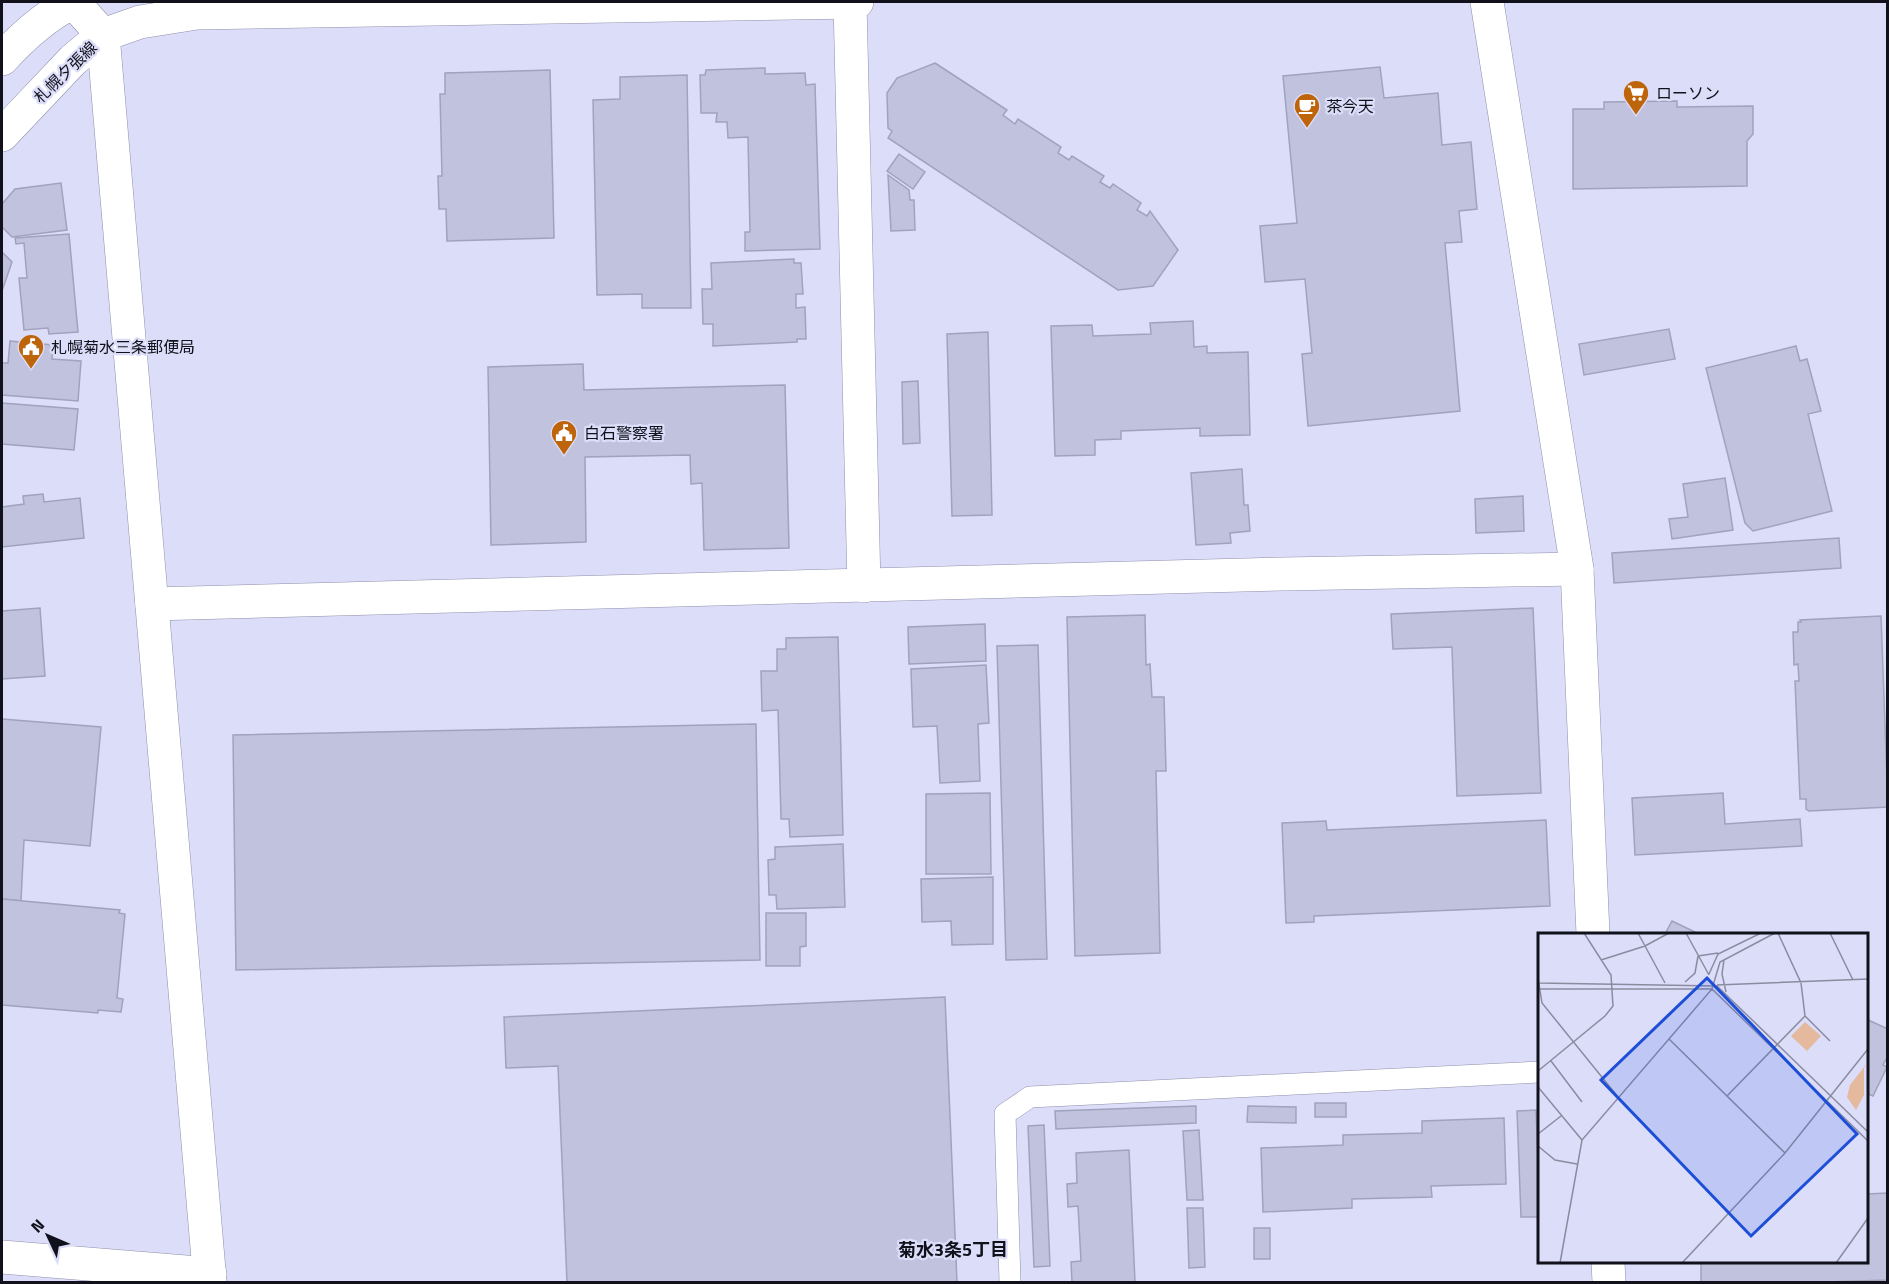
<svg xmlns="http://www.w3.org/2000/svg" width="1889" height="1284" viewBox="0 0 1889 1284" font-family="'Titillium Web','Noto Sans JP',sans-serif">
<rect width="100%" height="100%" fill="#dcddf9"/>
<g fill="#c1c2dd" stroke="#a1a2bc" stroke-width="1.5">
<polygon points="935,63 1007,110 1003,115 1015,124 1018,119 1061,147 1058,153 1069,160 1072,156 1104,176 1100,182 1110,188 1113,184 1141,203 1137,210 1147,216 1150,211 1178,250 1153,286 1118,290 888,138 892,131 888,128 887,93 897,78"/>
<polygon points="1380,67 1384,98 1438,93 1442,145 1471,142 1477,209 1459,211 1462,242 1445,243 1460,411 1308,426 1302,354 1312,353 1305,279 1265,282 1260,226 1297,223 1283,76"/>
<polygon points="765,68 765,74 805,73 806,85 815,84 820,249 745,251 745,232 750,232 748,137 728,138 727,122 716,122 717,113 701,113 700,75 705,75 706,70"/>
<polygon points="550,70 554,238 447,241 446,209 439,209 438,176 442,176 440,94 445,94 445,73"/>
<polygon points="687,75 691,308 642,308 642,294 597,295 593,100 620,99 620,77"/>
<polygon points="1677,101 1677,107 1753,106 1753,134 1747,141 1747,186 1573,189 1573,109 1604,109 1604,102"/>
<polygon points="899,154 925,172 913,189 887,171"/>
<polygon points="888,175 909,190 910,200 914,200 915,230 891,231"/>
<polygon points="61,183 67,230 12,237 2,227 2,204 15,189"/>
<polygon points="69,234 78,332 49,334 48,328 24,330 19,278 27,278 24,243 16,244 15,238"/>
<polygon points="2,252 12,262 2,291"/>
<polygon points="794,259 794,263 801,263 803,294 796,294 796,308 805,307 806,339 797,339 797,342 713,346 713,324 703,324 702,289 712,289 711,263"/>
<polygon points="1193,321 1194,347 1207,346 1207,353 1248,352 1250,435 1200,436 1200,428 1121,431 1121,439 1095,440 1095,455 1055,456 1051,326 1092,325 1093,336 1151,334 1150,323"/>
<polygon points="1669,329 1675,359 1584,375 1579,344"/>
<polygon points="988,332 992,515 952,516 947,334"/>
<polygon points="10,341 53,345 52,359 81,361 78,401 2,395 2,363 8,363"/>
<polygon points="1796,346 1800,361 1807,359 1821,411 1808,414 1832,511 1753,531 1745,523 1706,368"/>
<polygon points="583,364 584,390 785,385 789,548 704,550 702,483 691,484 690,455 585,457 586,542 491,545 488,367"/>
<polygon points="918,381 920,443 903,444 902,382"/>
<polygon points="2,403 78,409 74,450 2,444"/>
<polygon points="1242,469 1244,505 1248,505 1250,531 1230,533 1231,543 1196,545 1191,473"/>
<polygon points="1725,478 1733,530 1672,539 1669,519 1688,517 1683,484"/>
<polygon points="43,494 44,502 80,498 84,538 2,547 2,507 24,504 23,496"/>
<polygon points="1523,496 1524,531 1476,533 1475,499"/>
<polygon points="1839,538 1841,568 1614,583 1612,553"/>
<polygon points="40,608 45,676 2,679 2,611"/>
<polygon points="1533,608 1541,793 1457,796 1452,647 1393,649 1391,614"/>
<polygon points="1145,615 1146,665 1150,664 1152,697 1164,697 1166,771 1156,771 1160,953 1075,956 1067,617"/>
<polygon points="1881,616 1888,807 1809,811 1806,809 1806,799 1800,799 1795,681 1799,681 1798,664 1794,665 1793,632 1798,632 1798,622 1801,622 1800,620"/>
<polygon points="985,624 986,661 909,664 908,627"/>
<polygon points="838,637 843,835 790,837 789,819 781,819 778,710 762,711 761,671 777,671 777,649 786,649 786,638"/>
<polygon points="1038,645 1047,959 1006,960 997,646"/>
<polygon points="986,665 989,723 978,724 980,781 940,783 937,726 913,727 911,669"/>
<polygon points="2,719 101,727 90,846 24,840 21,901 2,899"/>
<polygon points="756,724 760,960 236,970 233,735"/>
<polygon points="990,793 991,874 926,874 926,794"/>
<polygon points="1723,793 1725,824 1800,819 1802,846 1635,855 1632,798"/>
<polygon points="1546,820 1550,906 1314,916 1314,922 1286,923 1282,823 1326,821 1327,830"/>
<polygon points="843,844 845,907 777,909 776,895 769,895 768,860 775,859 775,847"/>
<polygon points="993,877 993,944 952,945 951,921 922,922 921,879"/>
<polygon points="2,899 120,910 119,913 125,914 117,998 123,999 121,1012 98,1010 98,1013 2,1005"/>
<polygon points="766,913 806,913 806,946 800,947 800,966 766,966"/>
<polygon points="1672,921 1699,934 1665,934"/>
<polygon points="945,997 957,1282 567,1282 558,1066 506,1068 504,1017"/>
<polygon points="1866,1019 1888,1029 1888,1056 1883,1065 1887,1067 1873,1096 1866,1093"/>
<rect x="1315" y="1103" width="31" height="14"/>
<polygon points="1196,1106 1196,1123 1056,1129 1055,1111"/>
<polygon points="1248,1106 1296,1107 1296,1123 1247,1122"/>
<polygon points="1536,1110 1540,1217 1521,1217 1517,1111"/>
<polygon points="1504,1118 1506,1184 1431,1186 1432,1197 1352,1199 1352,1208 1263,1212 1261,1148 1343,1145 1343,1135 1422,1133 1422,1121"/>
<polygon points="1044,1125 1050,1266 1034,1267 1028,1126"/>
<polygon points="1199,1130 1203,1200 1187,1200 1183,1131"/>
<polygon points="1129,1150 1135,1282 1072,1282 1071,1262 1081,1261 1078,1206 1068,1207 1067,1184 1077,1183 1076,1153"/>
<polygon points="1888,1193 1888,1280 1826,1282 1701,1282 1701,1262 1866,1262 1866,1194"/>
<polygon points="1187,1208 1203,1208 1205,1267 1189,1268"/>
<rect x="1254" y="1228" width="16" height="31"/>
</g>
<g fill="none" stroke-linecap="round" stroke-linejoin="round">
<g stroke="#8f90aa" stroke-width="22">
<polyline id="service" points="1010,1282 1005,1114 1030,1097 1540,1072"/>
</g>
<g stroke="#8f90aa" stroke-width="34">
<g id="minor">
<polyline points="850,2 864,586"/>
<polyline points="1487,2 1577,569 1593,934"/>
<polyline points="152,604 1283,574 1577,569"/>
<polyline points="2,1257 210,1274"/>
<polyline points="1608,1262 1609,1282"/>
</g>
</g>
<g stroke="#8f90aa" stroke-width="34">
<polyline id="tertiary" points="73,2 103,35 210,1282"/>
</g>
<g stroke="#8f90aa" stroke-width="34">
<g id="primary">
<path d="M2,59c21,-23 43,-43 71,-57"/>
<polyline points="2,135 73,60 103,35 140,22 197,13 857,2"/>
</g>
</g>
<use href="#service" stroke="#fff" stroke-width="21"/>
<use href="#minor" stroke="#fff" stroke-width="33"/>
<use href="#tertiary" stroke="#fff" stroke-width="33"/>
<use href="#primary" stroke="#fff" stroke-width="33"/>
</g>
<defs>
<g id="supermarket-pin" transform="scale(1.35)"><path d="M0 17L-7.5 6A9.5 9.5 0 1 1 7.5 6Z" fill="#be640a" stroke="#dcddf9"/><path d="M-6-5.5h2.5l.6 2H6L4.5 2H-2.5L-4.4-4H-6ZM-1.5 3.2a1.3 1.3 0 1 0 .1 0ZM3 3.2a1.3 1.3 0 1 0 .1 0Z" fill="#fff"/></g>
<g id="cafe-pin" transform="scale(1.35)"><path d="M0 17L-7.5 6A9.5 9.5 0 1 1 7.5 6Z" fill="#be640a" stroke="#dcddf9"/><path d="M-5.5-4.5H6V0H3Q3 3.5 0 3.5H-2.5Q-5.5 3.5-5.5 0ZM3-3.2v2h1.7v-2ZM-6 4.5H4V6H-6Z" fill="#fff"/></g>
<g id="civic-pin" transform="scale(1.35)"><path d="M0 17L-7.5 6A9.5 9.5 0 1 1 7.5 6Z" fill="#be640a" stroke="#dcddf9"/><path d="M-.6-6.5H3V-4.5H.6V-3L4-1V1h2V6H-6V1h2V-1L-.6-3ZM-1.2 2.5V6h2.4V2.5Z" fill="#fff"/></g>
</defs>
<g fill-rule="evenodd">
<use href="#supermarket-pin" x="1636" y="93"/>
<use href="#cafe-pin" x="1307" y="106"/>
<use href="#civic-pin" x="31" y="347"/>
<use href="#civic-pin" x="564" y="433"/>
</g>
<g text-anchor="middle" stroke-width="4.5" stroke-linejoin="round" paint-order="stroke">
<g font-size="16" fill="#11111b" stroke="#dcddf9">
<text transform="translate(65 72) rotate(-44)" y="6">札幌夕張線</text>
</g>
<g font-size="16" fill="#11111b" stroke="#dcddf9" text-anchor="start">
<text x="1656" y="99">ローソン</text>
<text x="1326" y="112">茶今天</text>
<text x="51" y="353">札幌菊水三条郵便局</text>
<text x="584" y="439">白石警察署</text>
</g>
<g font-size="18" font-weight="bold" fill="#11111b" stroke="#dcddf9">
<text x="953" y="1256">菊水3条5丁目</text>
</g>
</g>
<g transform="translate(1538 933)">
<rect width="330" height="330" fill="#dcddf9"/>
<path d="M267,89l16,14 -14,15 -16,-15zM330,129l-4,6v27l-8,15 -9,-13 3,-12z" fill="#e4b99d"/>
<path fill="none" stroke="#8b8ba0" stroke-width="1.5" d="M100,0l27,50M148,0l23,42M292,0l23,47M160,23l20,-3M63,27l44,-14 24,-13M186,27l-2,14 4,18M171,41l9,-20 43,-21M0,45l4,25 76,94M147,49l10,-9 3,-17M0,50l179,3 151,146M179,52l151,-6M0,56h174l156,152M267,83l25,25M131,106l116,114M13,128l31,41M0,138l67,-55 8,-10 -2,-31 -27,-42M0,154l44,53M189,163l78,-80 -4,-33 -23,-50M0,201l23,-18M0,213l17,14 22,4M22,330l22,-123 130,-151 8,-27 55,-29M144,330l103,-110 83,-104M298,330l32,-45"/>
<path fill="#1d4ed8" fill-opacity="0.15" stroke="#1d4ed8" stroke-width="3" d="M169,45l150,156 -106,102 -150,-156z"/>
<rect width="330" height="330" fill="none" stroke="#11111b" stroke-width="3"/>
</g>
<rect width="1889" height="1284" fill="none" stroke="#11111b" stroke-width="6"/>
<g transform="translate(48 1236) rotate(314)" stroke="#dcddf9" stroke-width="4.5" paint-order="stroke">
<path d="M0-4.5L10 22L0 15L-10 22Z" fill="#11111b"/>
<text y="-9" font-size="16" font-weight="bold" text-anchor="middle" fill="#11111b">N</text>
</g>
</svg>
